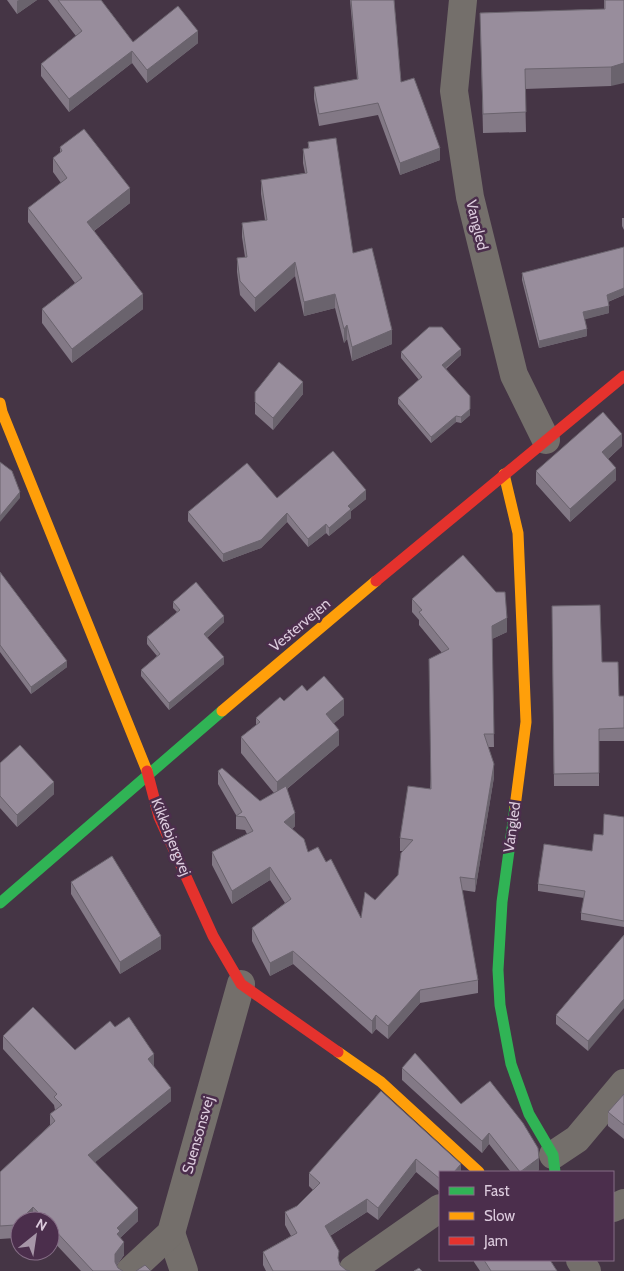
<svg xmlns="http://www.w3.org/2000/svg" width="624" height="1271" viewBox="0 0 624 1271" font-family="Cabin,sans-serif">
<rect width="100%" height="100%" fill="#453545"/>
<g fill="none" stroke-linecap="round" stroke-linejoin="round">
<g stroke="#746f6b" stroke-width="28">
<polyline points="463,0 454,91 470,197 514,375 546,440"/>
<polyline points="553,1155 577,1139 624,1083"/>
<polyline points="613,1208 624,1203"/>
<polyline points="171,1233 184,1271"/>
<polyline points="580,1260 587,1271"/>
<polyline points="353,1269 440,1208"/>
<polyline points="130,1271 171,1233 241,984"/>
</g>
<g stroke="#30b455" stroke-width="11">
<polyline points="515,807 502,902 498,970 500,1005 511,1064 529,1114 553,1155 555,1172"/>
<polyline points="0,903 222,711"/>
</g>
<g stroke="#ff9f0a" stroke-width="11">
<polyline points="0,403 2,412 147,771"/>
<polyline points="504,474 518,533 526,722 515,807"/>
<polyline points="222,711 376,581"/>
<polyline points="338,1052 381,1082 479,1172"/>
</g>
<g stroke="#e5322d" stroke-width="11">
<polyline points="376,581 624,376"/>
<polyline points="147,771 159,817 213,936 241,984 338,1052"/>
</g>
</g>
<g fill="#837986">
<polygon points="7,0 37,0 17,14"/>
<polygon points="48,0 101,0 133,42 198,43 147,83 132,63 69,112 41,76 41,64 76,36"/>
<polygon points="350,0 394,0 401,82 440,160 400,175 378,115 319,126 314,99 314,87 357,79"/>
<polygon points="604,0 624,0 611,86 525,89 526,132 483,133 480,13 604,9"/>
<polygon points="308,142 353,253 392,344 352,361 347,339 344,343 335,308 304,316 295,276 255,312 240,295 237,272 237,258 245,257 242,237 242,223 265,220 261,194 261,180 305,173 303,163 303,149 308,148"/>
<polygon points="60,147 130,203 94,231 143,309 72,363 42,323 42,309 75,283 28,222 28,208 61,183 53,172 53,158 60,153"/>
<polygon points="622,218 624,218 624,230 622,226"/>
<polygon points="624,247 624,295 608,302 609,313 584,319 587,336 539,348 522,280 522,273"/>
<polygon points="401,352 461,355 446,369 470,396 470,415 461,423 456,422 431,443 398,404 398,398 419,380 401,358"/>
<polygon points="255,392 303,394 273,430 255,414"/>
<polygon points="622,446 608,459 616,480 570,522 536,484 536,471"/>
<polygon points="277,498 366,499 351,511 351,518 329,536 326,533 308,547 287,522 261,548 223,562 188,521 188,512"/>
<polygon points="0,572 67,667 31,694 0,652"/>
<polygon points="412,599 507,632 492,639 494,747 488,747 494,777 475,892 462,890 478,980 478,993 420,1003 388,1039 376,1029 372,1034 293,964 270,976 252,941 252,928 285,903 270,880 232,904 212,865 212,852 247,834 245,830 236,829 236,815 218,784 218,771 260,801 274,793 241,753 241,737 256,725 256,718 284,701 344,715 334,723 339,745 287,789 295,826 292,829 308,852 326,862 361,918 398,875 403,851 400,851 400,838 430,789 442,653 419,625 419,620 412,612"/>
<polygon points="173,602 224,622 207,638 224,664 169,710 141,676 141,670 157,656 147,644 147,637 177,612 173,608"/>
<polygon points="552,606 602,662 619,696 624,696 624,741 599,741 599,786 554,786"/>
<polygon points="0,763 54,794 17,827 0,808"/>
<polygon points="624,817 624,927 581,920 581,913 584,898 538,891 538,884 592,851 603,835"/>
<polygon points="71,882 161,949 120,974 71,894"/>
<polygon points="624,935 588,1051 556,1024 556,1015"/>
<polygon points="115,1027 154,1067 171,1101 95,1162 138,1221 120,1238 124,1255 117,1265 118,1268 123,1271 81,1271 50,1238 50,1221 20,1221 20,1233 15,1238 0,1239 0,1172 50,1125 50,1114 55,1110 54,1105 3,1049 3,1036 75,1050"/>
<polygon points="402,1068 461,1104 539,1170 536,1172 511,1172 489,1144 482,1153 402,1080"/>
<polygon points="381,1091 461,1172 440,1172 440,1192 416,1172 378,1220 367,1212 330,1236 340,1265 346,1270 350,1271 266,1271 263,1265 263,1252 291,1236 285,1225 285,1212 297,1206 313,1190 309,1186 309,1173"/>
<polygon points="624,1094 624,1139 608,1126 608,1112"/>
<polygon points="474,1260 550,1260 557,1271 480,1271 474,1262"/>
</g>
<g fill="#6a636d">
<polygon points="19,0 37,0 17,14 17,1"/>
<polygon points="198,31 198,43 147,83 147,70"/>
<polygon points="132,51 132,63 69,112 69,99"/>
<polygon points="624,63 624,83 611,86 611,67"/>
<polygon points="440,148 440,160 400,175 400,163"/>
<polygon points="130,188 130,203 87,236 87,222"/>
<polygon points="295,262 295,276 255,312 255,298"/>
<polygon points="624,288 624,295 607,302 607,295"/>
<polygon points="143,294 143,309 72,363 72,349"/>
<polygon points="335,294 335,308 304,316 304,302"/>
<polygon points="609,306 609,313 583,320 583,312"/>
<polygon points="347,325 347,339 344,343 344,329"/>
<polygon points="587,329 587,336 539,348 539,341"/>
<polygon points="392,330 392,344 352,361 352,347"/>
<polygon points="461,349 461,355 442,371 442,365"/>
<polygon points="303,382 303,394 273,430 273,418"/>
<polygon points="470,409 470,415 461,423 461,417"/>
<polygon points="456,416 456,422 431,443 431,437"/>
<polygon points="622,434 622,446 602,464 602,452"/>
<polygon points="616,468 616,480 570,522 570,509"/>
<polygon points="366,490 366,499 351,511 351,518 329,536 329,528 348,506"/>
<polygon points="20,492 20,498 0,522 0,516"/>
<polygon points="287,513 287,522 261,548 223,562 223,554"/>
<polygon points="326,524 326,533 308,547 308,539"/>
<polygon points="224,616 224,622 204,640 204,634"/>
<polygon points="507,618 507,632 492,639 492,626"/>
<polygon points="224,657 224,664 169,710 169,703"/>
<polygon points="67,661 67,667 31,694 31,687"/>
<polygon points="344,699 344,715 326,730 326,714"/>
<polygon points="339,730 339,745 277,797 277,782"/>
<polygon points="494,764 494,777 475,892 475,879"/>
<polygon points="54,782 54,794 17,827 17,815"/>
<polygon points="295,813 295,826 284,835 284,822"/>
<polygon points="270,867 270,880 232,904 232,891"/>
<polygon points="161,936 161,949 120,974 120,962"/>
<polygon points="293,951 293,964 270,976 270,963"/>
<polygon points="420,990 420,1003 388,1039 388,1026"/>
<polygon points="624,999 624,1008 588,1051 588,1041"/>
<polygon points="376,1015 376,1029 372,1034 372,1021"/>
<polygon points="154,1054 154,1067 148,1059"/>
<polygon points="171,1088 171,1101 88,1168 88,1155"/>
<polygon points="489,1133 489,1144 482,1153 482,1141"/>
<polygon points="539,1158 539,1170 536,1172 521,1172"/>
<polygon points="416,1159 416,1172 378,1220 378,1208"/>
<polygon points="461,1164 461,1172 454,1172"/>
<polygon points="367,1199 367,1212 325,1239 325,1226"/>
<polygon points="33,1207 33,1220 20,1221 20,1233 15,1238 15,1225"/>
<polygon points="138,1208 138,1221 120,1238 117,1247 117,1228"/>
<polygon points="124,1242 124,1255 115,1267 115,1254"/>
</g>
<g fill="#988d9c" stroke="#6a636d">
<polygon points="58,0 101,0 133,42 178,6 198,31 147,70 132,51 69,99 41,64 82,31"/>
<polygon points="351,0 394,0 401,82 414,78 440,148 400,163 378,103 319,114 314,87 358,79"/>
<polygon points="605,0 624,0 624,63 611,67 525,69 526,112 483,114 480,13 605,9"/>
<polygon points="84,129 130,188 87,222 143,294 72,349 42,309 82,278 28,208 67,178 53,158 62,151 60,147"/>
<polygon points="336,138 353,253 372,248 392,330 352,347 347,325 344,329 335,294 304,302 295,262 255,298 240,281 237,258 247,257 242,223 267,220 261,180 307,173 303,149 309,148 308,142"/>
<polygon points="624,247 624,288 607,295 609,306 583,312 587,329 539,341 522,273"/>
<polygon points="429,327 442,327 461,349 442,365 470,396 470,409 461,417 456,416 431,437 398,398 422,377 401,352"/>
<polygon points="279,362 303,382 273,418 255,402 255,392"/>
<polygon points="603,412 622,434 602,452 616,468 570,509 536,471"/>
<polygon points="333,451 366,490 348,506 351,509 329,528 326,524 308,539 287,513 261,540 223,554 188,512 247,463 277,498"/>
<polygon points="0,462 12,471 20,492 0,516"/>
<polygon points="463,555 496,592 505,592 507,618 492,626 494,734 484,734 494,764 475,879 460,877 478,980 420,990 388,1026 376,1015 372,1021 293,951 270,963 252,928 291,899 270,867 232,891 212,852 253,831 245,817 236,816 242,812 218,771 222,768 260,801 286,786 295,813 284,822 304,839 308,852 318,847 326,862 331,859 361,918 365,892 375,900 398,875 401,853 413,840 400,838 408,786 431,789 429,659 449,649 419,612 422,610 412,599"/>
<polygon points="0,572 67,661 31,687 0,645"/>
<polygon points="196,582 224,616 204,634 224,657 169,703 141,670 160,654 147,637 180,610 173,602"/>
<polygon points="600,605 602,662 618,662 619,696 624,696 624,728 599,729 599,773 554,774 552,606"/>
<polygon points="324,676 344,699 326,714 339,730 277,782 241,737 260,722 256,718 280,697 284,701 302,685 307,691"/>
<polygon points="20,745 54,782 17,815 0,796 0,763"/>
<polygon points="604,814 624,817 624,921 581,913 585,891 538,884 544,844 592,851 594,834 603,835"/>
<polygon points="112,856 161,936 120,962 71,882"/>
<polygon points="624,935 624,999 588,1041 556,1015"/>
<polygon points="33,1007 75,1050 110,1021 115,1027 129,1017 154,1054 148,1059 171,1088 88,1155 138,1208 117,1228 120,1231 117,1234 124,1242 115,1254 115,1262 118,1268 123,1271 93,1271 50,1225 50,1221 46,1221 33,1207 15,1225 0,1226 0,1172 55,1121 50,1114 62,1105 54,1097 57,1094 3,1036"/>
<polygon points="415,1053 461,1104 490,1081 523,1123 538,1148 539,1158 520,1172 489,1133 482,1141 402,1068"/>
<polygon points="381,1091 461,1164 454,1172 440,1172 440,1179 416,1159 378,1208 367,1199 325,1226 339,1251 338,1258 340,1265 346,1270 350,1271 273,1271 263,1252 297,1233 285,1212 297,1206 320,1183 309,1173"/>
<polygon points="624,1094 624,1125 608,1112"/>
<polygon points="484,1260 550,1260 557,1271 491,1271"/>
<polygon points="145,1265 151,1271 136,1271"/>
<polygon points="419,1268 422,1271 414,1271"/>
</g>
<g text-anchor="middle" stroke-width="5" stroke-linejoin="round" paint-order="stroke">
<g font-size="15" fill="#dccbdd" stroke="#4b2e4c">
<text transform="translate(477 225) rotate(76)" y="5">Vangled</text>
<text transform="translate(300 625) rotate(-40)" y="5">Vestervejen</text>
<text transform="translate(512 827) rotate(-82)" y="5">Vangled</text>
<text transform="translate(171 837) rotate(68)" y="5">Kikkebjergvej</text>
<text transform="translate(198 1135) rotate(-74)" y="5">Suensonsvej</text>
</g>
</g>
<rect x="439" y="1171" width="175" height="90" fill="#4b2e4c" stroke="#856d86"/>
<rect x="449" y="1187" width="25" height="8" fill="#30b455" stroke="#856d86"/>
<text x="484" y="1196" font-size="15" fill="#dccbdd">Fast</text>
<rect x="449" y="1212" width="25" height="8" fill="#ff9f0a" stroke="#856d86"/>
<text x="484" y="1221" font-size="15" fill="#dccbdd">Slow</text>
<rect x="449" y="1237" width="25" height="8" fill="#e5322d" stroke="#856d86"/>
<text x="484" y="1246" font-size="15" fill="#dccbdd">Jam</text>
<g transform="translate(35 1236) rotate(30)"><circle r="24" fill="#4b2e4c" stroke="#856d86"/>
<path d="M0-4L9 19L0 12L-9 19Z" fill="#a796a8"/>
<text y="-8" font-size="14" font-weight="bold" text-anchor="middle" fill="#dccbdd">N</text>
</g>
</svg>
